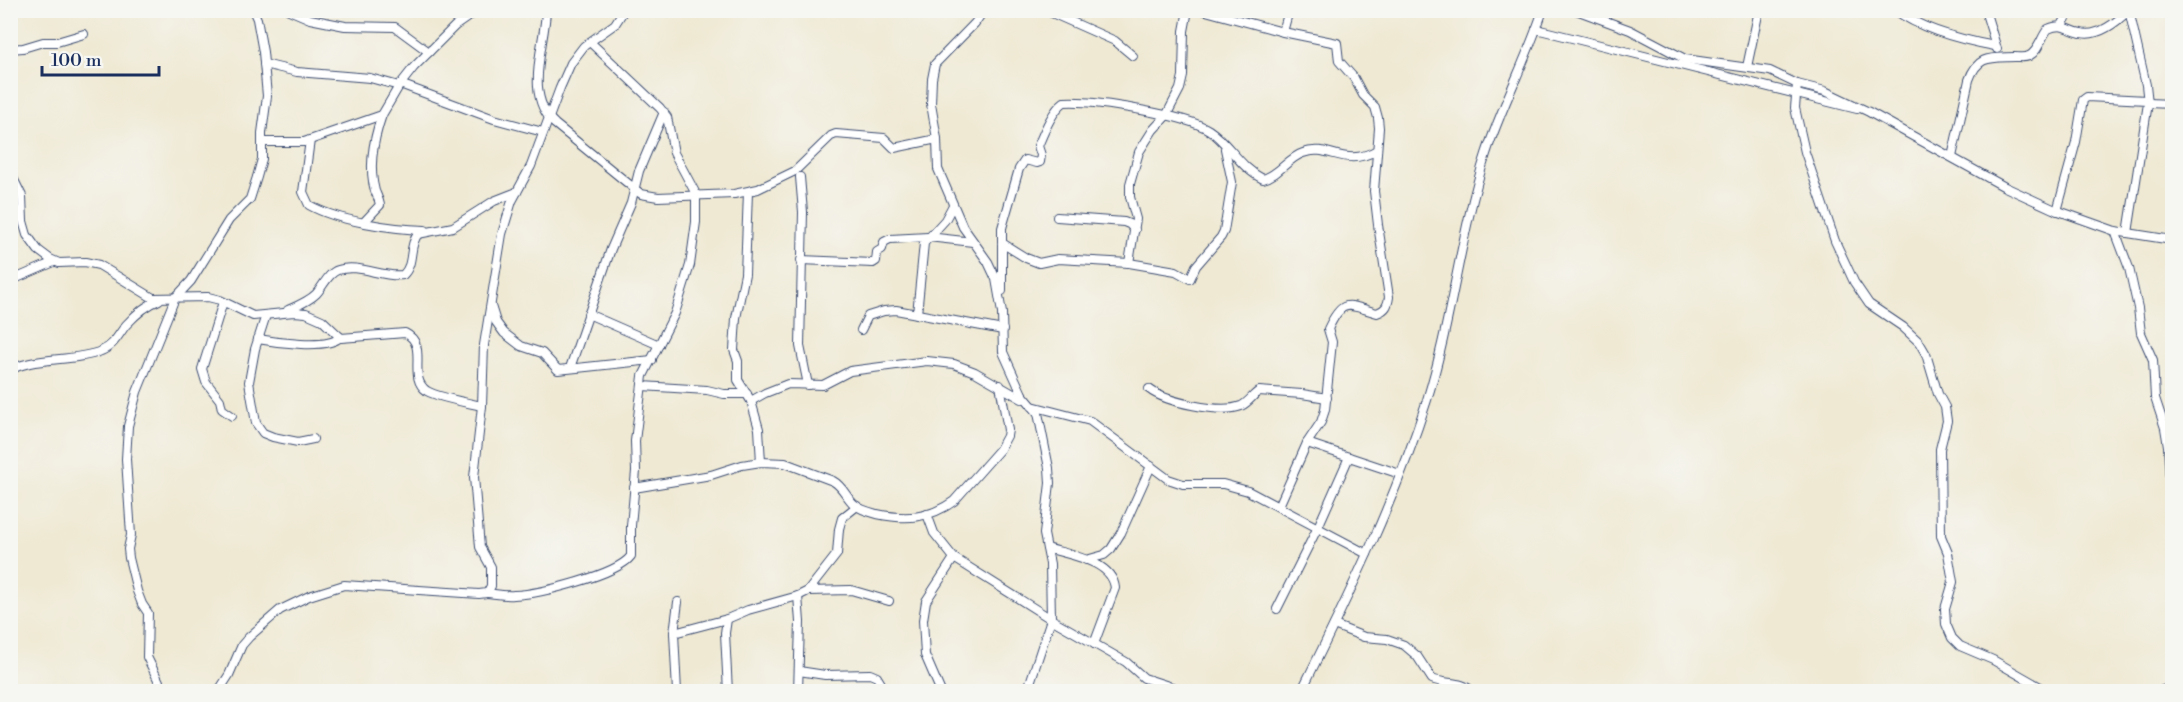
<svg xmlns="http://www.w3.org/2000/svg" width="2183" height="702" viewBox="0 0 2183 702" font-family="'Libre Bodoni',serif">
<rect width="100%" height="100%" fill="#f6f6f2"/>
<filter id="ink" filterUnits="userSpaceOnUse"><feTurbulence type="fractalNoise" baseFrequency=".0167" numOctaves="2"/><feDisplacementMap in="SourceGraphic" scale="12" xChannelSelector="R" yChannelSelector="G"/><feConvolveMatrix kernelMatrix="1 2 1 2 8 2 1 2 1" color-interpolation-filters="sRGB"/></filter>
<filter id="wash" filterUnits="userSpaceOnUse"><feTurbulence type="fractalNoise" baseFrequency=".008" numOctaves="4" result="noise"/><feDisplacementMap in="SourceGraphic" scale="24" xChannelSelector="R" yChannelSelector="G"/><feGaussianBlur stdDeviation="1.35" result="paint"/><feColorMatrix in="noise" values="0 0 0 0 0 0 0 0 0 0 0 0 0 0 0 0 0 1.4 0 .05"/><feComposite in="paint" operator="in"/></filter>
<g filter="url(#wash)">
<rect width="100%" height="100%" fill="#efe9d3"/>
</g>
<g filter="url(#ink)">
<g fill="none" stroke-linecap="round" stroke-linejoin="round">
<g stroke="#3b4b70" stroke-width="10">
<g id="minor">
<polyline points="289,10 310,19 345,26 395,27 429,52"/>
<path d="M546,10c-1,37 -23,84 9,114l86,70 17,3 76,-3 24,-5 37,-18 36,-35 5,-2 48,4 10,10 43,-9"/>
<polyline points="984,10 975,23 935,64 932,79 931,104 937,139 938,169 963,227 988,262 996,279 1002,313 1003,352 1022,394 1038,413 1049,468 1050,483 1044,534 1050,564 1051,619 1027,692"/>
<polyline points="1045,10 1115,41 1133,56"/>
<path d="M1202,10l81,22 54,11 2,18 15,17 9,17 12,12 3,11 1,10 -5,63 4,34 11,72c-1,8 -3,13 -12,16 -29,-8 -34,-16 -49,16l4,13 -7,68 -4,12 -14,21 -28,63"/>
<polyline points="1576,10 1630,30 1685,59 1770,71 1797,84 1825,91 1869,112 2005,187 2053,209 2115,231 2172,240"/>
<path d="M1895,10c27,20 67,30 100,36"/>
<polyline points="1985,10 1997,49"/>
<polyline points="2062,25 2071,10"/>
<polyline points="1536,29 1857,109"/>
<polyline points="1283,32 1289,10"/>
<polyline points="10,49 23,48 43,42 57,42 84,34"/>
<polyline points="264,64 297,72 370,78 399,86"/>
<polyline points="1747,67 1759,10"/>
<polyline points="400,84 494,119 543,132"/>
<polyline points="1797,84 1795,108 1805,152 1835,241 1848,269 1854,282 1869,304 1903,327 1919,342 1926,354 1938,394 1945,407 1947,421 1940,449 1941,536 1948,553 1953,582 1945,609 1946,624 1952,638 1960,646 1993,660 2049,692"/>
<polyline points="2148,103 2172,104"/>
<path d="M310,140l-7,52 6,13c28,16 83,24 116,25"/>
<polyline points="262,142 304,142 382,115 399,86 414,67 455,26 478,10"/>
<path d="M1952,157l17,-77c9,-25 21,-22 46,-23 5,0 9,1 14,-1 10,-5 12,-19 19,-27 16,-7 18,1 33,4 17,4 36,-11 48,-23"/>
<path d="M10,172l12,24 1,25 4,14 11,15 12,9 9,4 26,-1 14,3 54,33 55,-1 12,3 33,16 41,-4 12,1 16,7 19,18 64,-5c25,12 1,44 22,58 10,6 41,12 55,15"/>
<polyline points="800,177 803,212 800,346 808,385"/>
<polyline points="748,192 745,274 736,318 734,350 738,361 738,380 751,401 759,429 761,462"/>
<polyline points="2057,211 2076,142 2083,100 2087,97 2147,100"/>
<polyline points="1057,217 1124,222 1129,224 1135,230"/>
<path d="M364,222l16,-17c-1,-6 -3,-9 -5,-14 -7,-25 -1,-53 7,-76"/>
<polyline points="2115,231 2129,268 2138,308 2141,333 2153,360 2155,398 2165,428 2168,446 2172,519"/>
<polyline points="2128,233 2148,103 2146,85 2129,10"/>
<polyline points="1002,243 1026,258 1039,263 1058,259 1129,263 1176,271 1190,279 1196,266 1221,237 1224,231 1232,182 1225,149"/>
<polyline points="801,260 873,263 876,261 877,252 882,249 884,242 890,239 928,237 973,242"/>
<polyline points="1129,263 1136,219 1130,197 1130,184 1139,152 1153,130 1166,116 1180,89 1183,76 1184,31 1188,10"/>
<polyline points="10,281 54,262"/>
<path d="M1002,291v-63l17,-59 6,-9 12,3 3,-1 1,-7 -3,-9c6,-14 14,-35 26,-44 29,-2 122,13 145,28 20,13 31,38 54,49 16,-4 25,-21 40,-26 26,-10 41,16 74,-3"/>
<polyline points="223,302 202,369 206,382 220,400 222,409 232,416"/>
<polyline points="491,306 496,322 504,333 521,346 542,353 558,370 652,360"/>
<path d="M288,310c9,-4 21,-9 28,-16 7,-7 12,-21 22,-24 21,-7 44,8 65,5 12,-11 5,-29 15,-41l35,-7 41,-26 23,-9"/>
<polyline points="588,314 659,345"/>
<polyline points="917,314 924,243 945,220 952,207"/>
<polyline points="266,315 255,349 249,382 256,423 263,433 273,437 298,442 313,439"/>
<polyline points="861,330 868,316 884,311 896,310 1003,330"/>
<path d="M258,339c16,3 71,11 82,-2"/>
<polyline points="570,368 611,249 631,203 639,171 664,112"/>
<path d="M10,371c16,-14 66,-9 91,-20 13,-5 17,-16 25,-26 10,-11 20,-20 33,-25"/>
<polyline points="642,386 707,390 724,394 747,394"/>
<path d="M1149,389c16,13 72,25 92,17 7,-3 12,-11 18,-15l43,3 25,4"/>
<polyline points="751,401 765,393 788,384 823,385 850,371 927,361 954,364 975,372 1022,399"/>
<polyline points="1032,406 1090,421 1168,479 1183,484 1223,484 1248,491 1367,554"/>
<polyline points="1307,443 1400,474"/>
<path d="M634,488l77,-13 31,-10 19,-3 24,1 48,18c11,6 13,17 22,24 6,5 15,7 22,9 29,6 52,5 77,-13l46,-52 7,-13 1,-6 -8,-45"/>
<polyline points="927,514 934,533 954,558 1051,619 1126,662 1144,678 1187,692"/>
<path d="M1047,548c21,7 65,12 68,40l-21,56"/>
<polyline points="1086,560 1104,555 1111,549 1121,533 1151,466"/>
<polyline points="808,591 851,590 889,601"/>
<path d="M487,593c9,1 18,3 27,2 25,-1 103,-20 117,-39v-30l5,-55 -1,-30 8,-65 32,-63 15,-48 6,-43v-28l-22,-41 -7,-36 -7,-9 -70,-66"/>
<polyline points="798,596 800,622 798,692"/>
<polyline points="1277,609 1318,527 1349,457"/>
<polyline points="727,619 725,633 728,692"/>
<path d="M1334,625l30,12 23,2 17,6 13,11 15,23c13,6 31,1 40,13"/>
<polyline points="674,633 727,619 748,610 798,596 808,591 837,554 839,529 842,518 857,506"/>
<polyline points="799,671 825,675 870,674 877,677 886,692"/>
<polyline points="164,692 147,657 148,613 142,604 137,591 129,558 128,549 131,535 126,459 128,426 137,392 175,298 191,281 229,220 250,199 257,177 262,159 262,133 267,96 263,52 257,19 253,10"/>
<polyline points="218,692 229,675 242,645 249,637 280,610 309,596 344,585 479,594 487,593 491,586 491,567 480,547 474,477 482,406 484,345 502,234 512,201 531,166 560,88 571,63 584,46 615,24 624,10"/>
<polyline points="677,692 674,633 678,602"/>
<polyline points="941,692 925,655 923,620 926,601 954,558"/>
<path d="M1301,692c47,-95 94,-191 126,-292 25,-80 33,-166 59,-246 16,-49 41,-95 57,-144"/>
<polyline points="2157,692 2172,687"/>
</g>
</g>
<use href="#minor" stroke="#fff" stroke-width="8"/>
</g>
</g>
<rect width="2183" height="702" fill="none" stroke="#f6f6f2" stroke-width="36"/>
<path d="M42 66v9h117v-9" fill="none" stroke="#1b2f5e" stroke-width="3"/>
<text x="51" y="66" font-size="18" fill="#1b2f5e" stroke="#f6f6f2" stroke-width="4.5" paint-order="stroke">100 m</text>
</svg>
